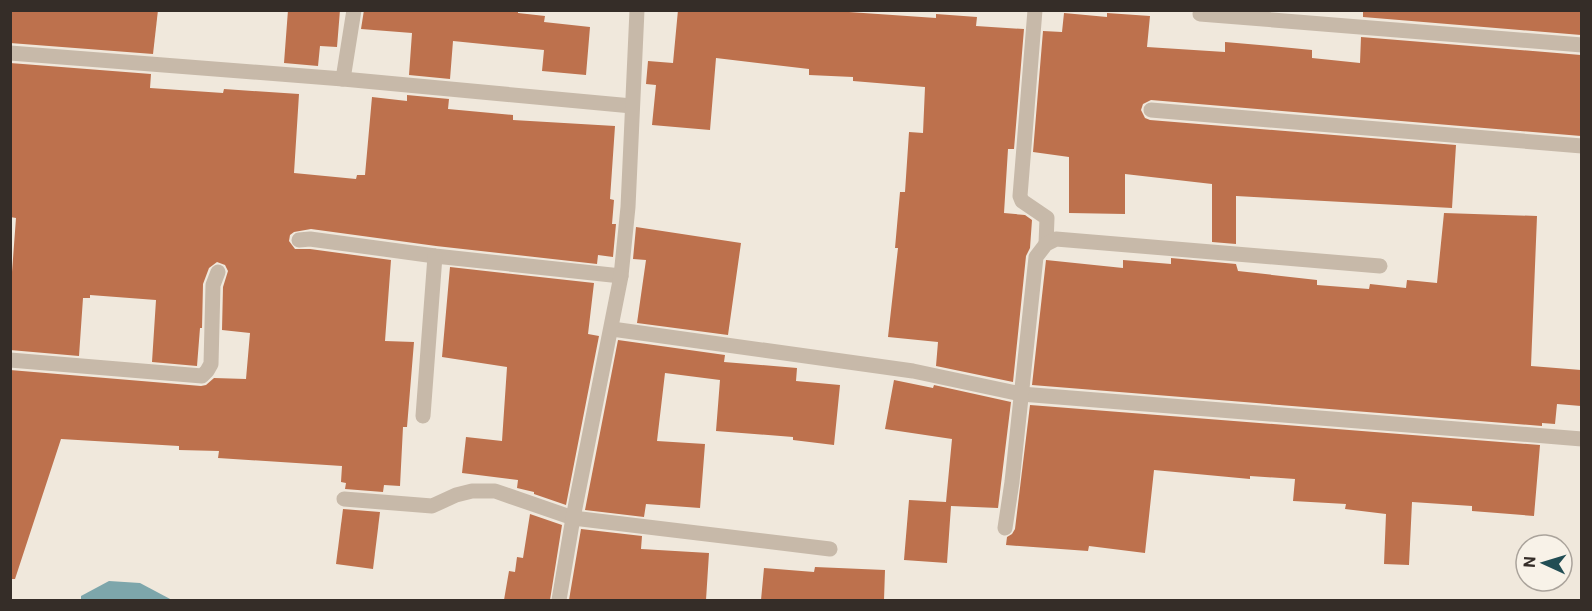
<svg xmlns="http://www.w3.org/2000/svg" width="1592" height="611" viewBox="0 0 1592 611" font-family="Roboto,sans-serif">
<rect width="100%" height="100%" fill="#f0e8dc"/>
<polygon fill="#7da6ab" points="109,581 140,583 172,600 81,600 81,596"/>
<g fill="#bd714d">
<polygon points="10,10 158,10 153,54 10,43"/>
<polygon points="288,10 340,10 337,47 320,46 318,66 284,63"/>
<polygon points="364,10 518,10 518,13 545,16 544,22 590,27 586,75 542,71 544,50 453,41 450,79 409,75 412,33 361,29"/>
<polygon points="678,10 820,10 936,18 936,14 977,17 976,26 1024,29 1014,149 1008,149 1004,213 1025,215 1032,220 1030,248 1026,256 1013,382 936,366 938,342 888,337 898,248 895,248 900,192 905,192 909,132 923,133 925,87 853,81 853,77 809,75 809,69 716,58 710,130 652,125 656,85 646,84 648,61 673,63"/>
<polygon points="1363,10 1581,10 1581,35 1363,17"/>
<polygon points="1064,13 1107,17 1107,13 1150,16 1147,47 1225,52 1225,42 1271,46 1312,50 1312,58 1360,63 1361,37 1581,55 1581,136 1151,100 1143,104 1141,110 1145,118 1150,120 1456,145 1452,208 1236,196 1236,244 1212,242 1212,184 1125,174 1125,214 1069,213 1069,157 1033,152 1043,31 1062,32"/>
<polygon points="10,63 151,74 150,88 223,93 224,89 299,94 294,173 356,179 357,175 365,175 372,97 407,101 407,95 449,99 448,109 513,115 513,120 615,126 610,199 614,200 612,224 616,224 613,257 598,255 597,264 436,246 311,229 294,232 290,235 289,241 295,249 310,249 391,260 385,341 414,342 407,427 403,427 400,486 384,485 383,492 345,489 346,483 341,482 342,466 218,458 219,451 179,450 179,446 61,439 15,579 10,579 10,370 201,386 206,385 214,378 246,379 250,333 222,330 223,287 228,271 225,265 217,262 209,268 203,284 202,328 200,328 197,366 152,362 156,300 90,295 90,298 83,298 79,356 10,350 10,272 12,272 16,218 10,217"/>
<polygon points="1444,213 1537,216 1531,366 1581,370 1581,406 1557,404 1555,424 1542,423 1542,426 1032,385 1046,260 1123,268 1123,260 1171,264 1171,258 1236,264 1238,271 1317,280 1317,285 1369,289 1370,284 1406,288 1407,280 1437,283"/>
<polygon points="636,227 741,243 728,335 637,323 646,260 633,259"/>
<polygon points="450,267 594,283 588,334 599,336 566,505 534,494 534,492 517,488 518,480 462,473 466,437 502,441 507,367 442,357"/>
<polygon points="618,340 725,355 724,362 797,368 796,381 840,385 834,445 793,440 793,437 716,431 720,380 665,373 657,441 705,444 700,508 646,504 644,517 585,510"/>
<polygon points="894,380 933,388 934,385 1011,402 998,508 951,506 947,563 904,560 909,500 946,502 952,439 885,429"/>
<polygon points="1030,405 1540,445 1534,516 1472,511 1472,506 1412,502 1409,565 1384,564 1386,514 1345,509 1346,504 1293,501 1295,479 1250,476 1250,479 1154,470 1145,553 1089,546 1088,551 1006,545 1007,537 1012,534 1015,529"/>
<polygon points="343,509 380,512 373,569 336,564"/>
<polygon points="530,514 562,525 550,600 504,600 509,571 515,572 517,557 523,558"/>
<polygon points="581,529 642,536 641,549 709,553 706,600 569,600"/>
<polygon points="815,567 885,570 884,600 761,600 764,568 814,572"/>
</g>
<g fill="none" stroke-linecap="round" stroke-linejoin="round">
<g stroke="#c7b9a9" stroke-width="15">
<polyline points="1035,10 1020,196 1022,201 1047,218 1046,244"/>
<polyline points="1200,14 1582,45"/>
<polyline points="10,53 343,79 632,106"/>
<polyline points="343,79 354,10"/>
<polyline points="1151,110 1582,146"/>
<polyline points="299,240 310,239 435,256 621,276"/>
<polyline points="612,329 913,371 1021,394 1582,439"/>
<polyline points="10,360 202,376 207,371 211,364 213,285 218,272"/>
<polyline points="423,416 435,256"/>
<polyline points="344,499 432,506 456,495 472,491 495,491 573,518 830,549"/>
<polyline points="1005,528 1012,482 1036,257 1046,244 1056,239 1380,266"/>
<polyline points="559,600 573,518 621,276 628,207 637,10"/>
</g>
</g>
<rect width="1592" height="611" fill="none" stroke="#352d28" stroke-width="24"/>
<g transform="translate(1544 563) rotate(274)"><circle r="28" fill="#f8f2e8" stroke="#aaa39b" stroke-width="1.5"/>
<path d="M0-4.5L10 22L0 15L-10 22Z" fill="#214d54"/>
<text y="-9" font-size="16" font-weight="bold" text-anchor="middle" fill="#352d28">N</text>
</g>
</svg>
